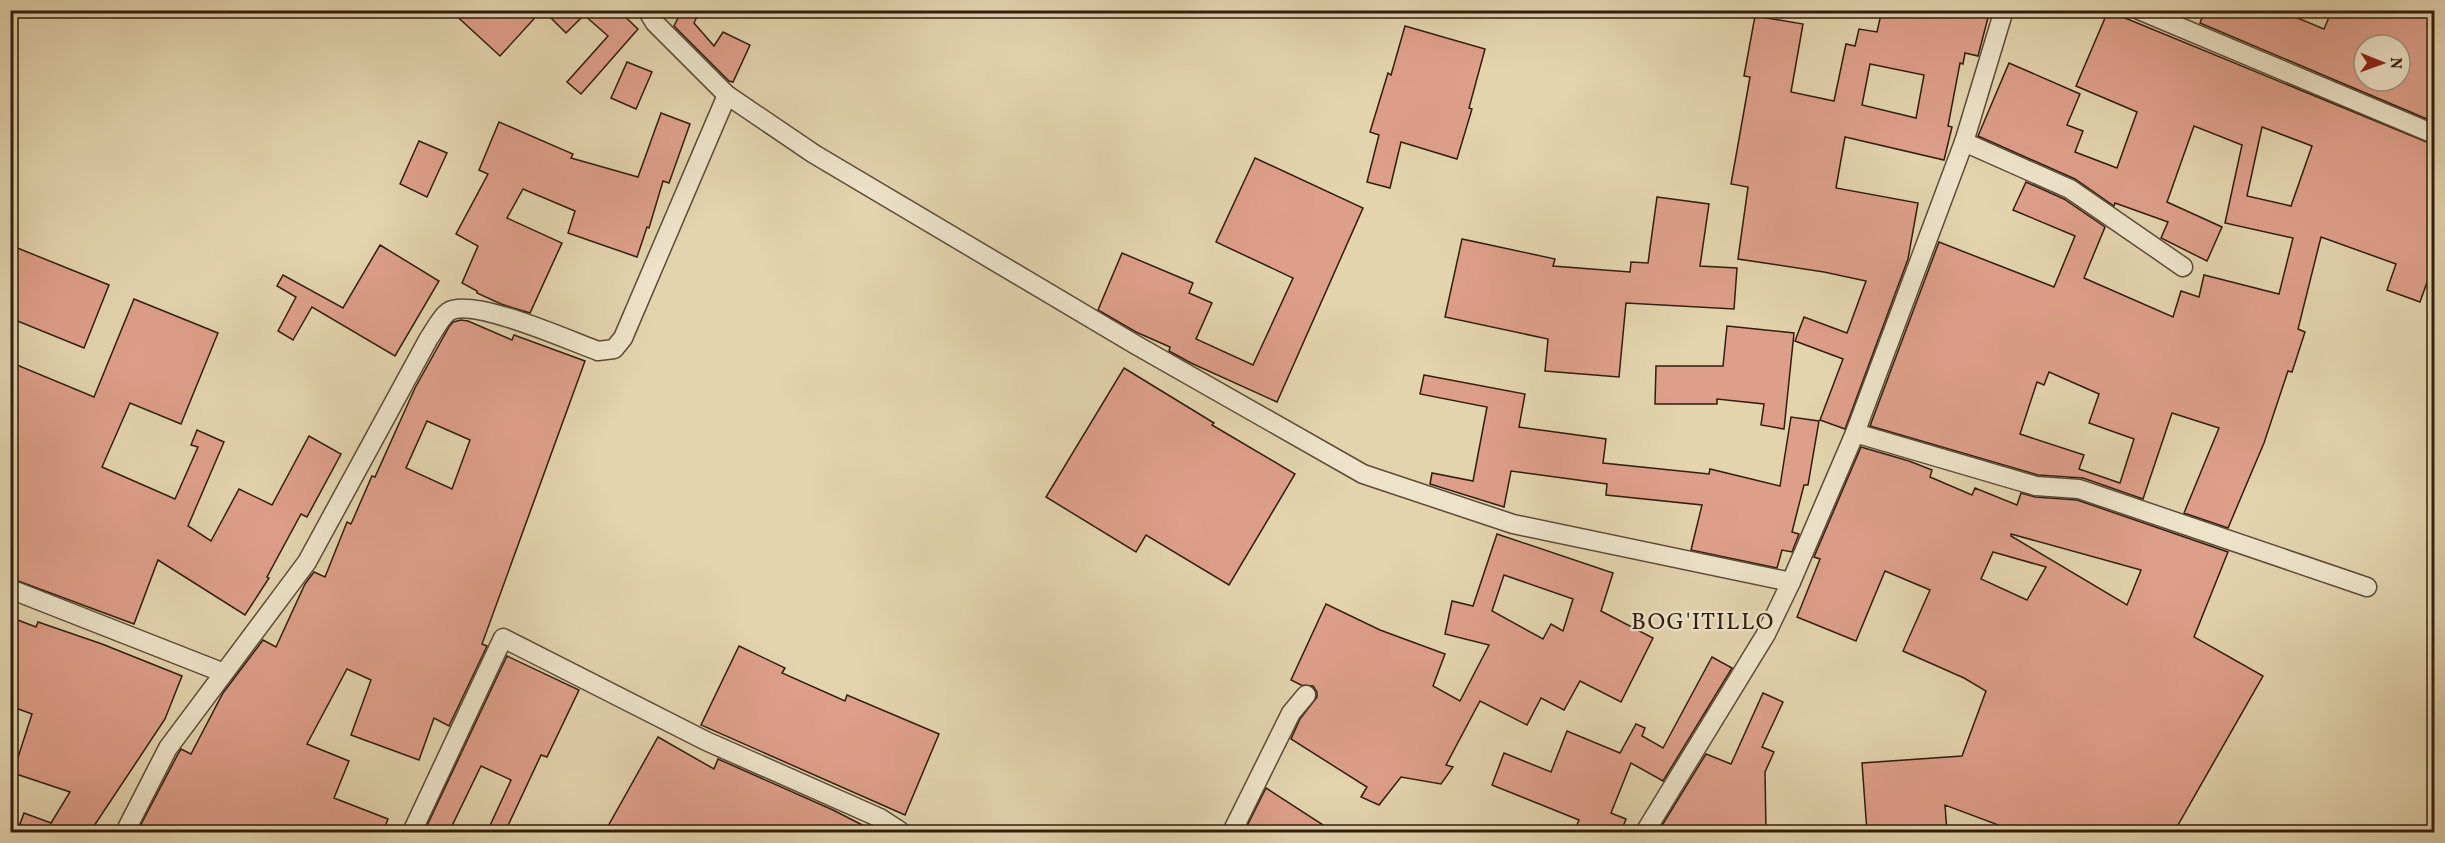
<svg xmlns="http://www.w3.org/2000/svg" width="2445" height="843" viewBox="0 0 2445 843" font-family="Vollkorn,serif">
<rect width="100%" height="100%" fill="#e3d4ae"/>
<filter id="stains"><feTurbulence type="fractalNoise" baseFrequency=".00333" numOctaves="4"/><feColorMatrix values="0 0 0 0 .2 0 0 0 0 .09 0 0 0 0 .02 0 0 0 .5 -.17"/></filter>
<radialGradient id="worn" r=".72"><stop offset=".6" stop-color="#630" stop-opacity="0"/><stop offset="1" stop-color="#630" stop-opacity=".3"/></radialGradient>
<g fill="#de9f8a" stroke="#321d0f" stroke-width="1.5" fill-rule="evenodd">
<polygon points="450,10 542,10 500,56"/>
<polygon points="543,10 618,10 638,29 581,94 567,82 608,36 584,15 566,33"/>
<polygon points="682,10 700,10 694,23 714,46 723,32 750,45 733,82 729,81 674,26"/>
<path d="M1882,10h108l-12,46 -13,-3 -2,11 -3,-1 -12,63 4,1 -8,33 -99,-23 -9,51 82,15 -10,56 -63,170 -25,-9 23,-61 -48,-18 9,-24 43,16 19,-52 -42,-9 -86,-13 10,-72 -17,-3 19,-107 -6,-1 11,-60 48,8 -12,68 43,9 12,-57 9,2 4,-17 18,3zM1870,64l54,11 -8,43 -54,-13z"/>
<path d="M2205,10h73l46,19 8,-19h102v112l-234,-99zM2364,45h36v36h-36z"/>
<path d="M2108,11l326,134v118l-14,39 -33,-12 9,-26 -75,-27 -23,92 7,3 -13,40 -4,-1 -24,72 -36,85 -44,-15 35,-85 -47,-15 -29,86 -60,-21 -45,-3 -168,-49 69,-184 115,45 21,-51 -62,-26 13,-28 38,17 41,28 -21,51 89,39 8,-26 18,6 5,-22 75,19 14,-56 -68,-15 17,-78 -48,-19 -27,76 55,25 -15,34 -46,-23 7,-16 -53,-19 -1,3 -39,-27 -97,-43 31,-73 71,31 -13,31 16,6 -8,21 42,16 20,-56 -61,-26zM2262,127l50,19 -21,60 -44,-10zM2049,372l50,22 -10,29 45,16 -14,44 -41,-14 5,-14 -64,-21 17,-52 7,3z"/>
<polygon points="1405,26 1485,49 1469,108 1472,109 1457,159 1401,142 1390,188 1367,182 1379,135 1370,132 1388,73 1391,75"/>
<polygon points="627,62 652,72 636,109 611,98"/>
<polygon points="661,113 690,124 669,183 663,181 649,228 647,227 637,257 568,233 575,211 523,189 507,218 562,243 530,313 501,304 477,293 477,291 462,283 478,246 456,234 488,174 479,170 499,122 573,154 571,158 638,177"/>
<polygon points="419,141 447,153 427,197 400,184"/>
<polygon points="1255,158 1363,208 1277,402 1191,363 1169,351 1170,347 1136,332 1098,310 1122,253 1193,283 1189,293 1212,303 1196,339 1253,365 1293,278 1216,242"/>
<polygon points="1657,197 1709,204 1700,266 1737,268 1734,309 1626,303 1619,377 1545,371 1548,339 1445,317 1462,239 1555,259 1553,266 1630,272 1631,262 1648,263"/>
<polygon points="10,245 109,285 84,348 10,318"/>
<polygon points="380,245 439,281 395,356 312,307 293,340 278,331 296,297 277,286 283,275 343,308"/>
<polygon points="134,299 218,333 181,424 130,403 102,467 175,499 198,447 191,445 197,430 224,442 188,526 211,541 239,489 272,505 309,436 341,454 307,517 301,514 267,577 269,578 245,615 158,560 134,624 10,578 10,362 94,397"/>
<path d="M461,320l7,1 44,19 2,-5 71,26 -103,283 5,2 -38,80 -15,-8 -15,42 -68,-25 20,-55 -24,-11 -40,75 42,17 -15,37 54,21 -5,13h-246l41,-78 3,-5 10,5 32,-61 40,-53 13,7 29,-63 9,-12 11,5 22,-55 4,2 21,-48 3,1 40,-89 34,-61 4,-5zM427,421l43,19 -18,49 -46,-21z"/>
<polygon points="1727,326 1794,333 1784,429 1761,425 1764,404 1717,399 1717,404 1655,404 1656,366 1723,366"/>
<polygon points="1124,368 1214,423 1212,425 1295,474 1229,585 1146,535 1136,552 1046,497"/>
<polygon points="1424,375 1525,394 1519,427 1606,439 1603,463 1709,474 1710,469 1780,486 1791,417 1819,421 1808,485 1804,485 1792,532 1799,534 1792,552 1782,550 1777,568 1691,550 1702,505 1606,495 1607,484 1511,471 1504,507 1430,484 1432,473 1473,481 1487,407 1420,394"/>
<path d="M1861,447l48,14 23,9 -2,7 42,18 3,-7 42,17 4,-12 14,4 42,3 151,52 -34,85 69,39 -89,156h-157l-72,-27 2,27h-80l-5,-69 100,-7 24,-65 -22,-13 -61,-27 27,-61 -45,-19 -29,70 -59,-24 23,-58 -6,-2zM2011,534l130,36 -14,35 -116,-69zM1993,552l53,15 -19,33 -46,-21z"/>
<path d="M1497,534l116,39 -12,38 52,27 -32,64 -41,-21 -16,29 -23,-12 -14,27 -47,-24 -34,64 7,2 -12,17 -40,-7 -22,28 -18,-8 6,-10 -76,-48 9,-20 17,-22v-5l-4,-6 -12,-1 -10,-5 35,-76 54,26 65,24 -12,32 27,15 29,-56 -44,-11 7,-33 21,5zM1504,575l69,24 -10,32 -12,-7 -8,15 -51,-28z"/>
<polygon points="10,617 36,627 38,622 102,644 182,676 165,719 90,832 36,832 24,830 20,824 24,813 51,823 70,792 13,773 32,714 10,706"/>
<polygon points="739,646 785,668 782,673 845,701 847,695 939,734 905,815 701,725"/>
<polygon points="507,656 579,690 547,757 541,755 505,832 487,832 511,780 481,766 449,832 424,832"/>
<polygon points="1712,657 1732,668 1663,781 1631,763 1611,813 1626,819 1621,832 1574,832 1579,820 1492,785 1504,753 1551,772 1567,731 1620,753 1636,724 1645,728 1642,736 1663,748"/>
<polygon points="1763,693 1783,702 1762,747 1774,752 1765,772 1766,832 1719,832 1719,830 1658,832 1706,754 1731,764"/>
<polygon points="658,737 714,769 718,759 833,810 876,832 614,832 607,828"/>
<polygon points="1266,788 1334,832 1244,832"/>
</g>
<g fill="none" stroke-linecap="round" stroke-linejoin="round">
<g stroke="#5e4b37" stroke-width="21">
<g id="street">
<polyline points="647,10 655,23 727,95 814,154 1136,345 1363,474 1513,524 1791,582"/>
<polyline points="2139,10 2434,134"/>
<polyline points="1964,142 2070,189 2183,267"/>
<polyline points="1855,433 2036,486 2079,489 2367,587"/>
<polyline points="10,589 224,673"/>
<polyline points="10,832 13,832"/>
<path d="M125,832l43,-84 139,-186 122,-224c5,-7 12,-21 19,-26 23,-16 122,29 150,39l16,-2 9,-11 104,-243"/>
<polyline points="412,832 503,638 706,741 880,818 900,831 899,832"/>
<polyline points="1232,832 1291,713 1306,695"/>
<polyline points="1645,832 1766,634 1791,582 1855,433 1964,142 2004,10"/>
</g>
</g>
<use href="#street" stroke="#ede3ca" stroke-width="18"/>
</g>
<g text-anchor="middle" stroke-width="4.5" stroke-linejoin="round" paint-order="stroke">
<g font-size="24" letter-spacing="1.5" fill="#321d0f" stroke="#ede3ca">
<text x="1703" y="629">BOG'ITILLO</text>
</g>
</g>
<rect width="2445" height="843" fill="none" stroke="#e3d4ae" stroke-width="36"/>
<rect x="12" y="12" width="2421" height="819" fill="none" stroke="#321d0f" stroke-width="3"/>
<rect x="18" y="18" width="2409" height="807" fill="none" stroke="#321d0f" stroke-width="1.5"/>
<g transform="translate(2382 63) rotate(91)"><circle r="28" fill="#ede3ca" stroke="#a2947f" stroke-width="1.5"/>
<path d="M0-4.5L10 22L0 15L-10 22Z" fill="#8f2418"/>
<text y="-9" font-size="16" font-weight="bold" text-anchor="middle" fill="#321d0f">N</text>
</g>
<rect width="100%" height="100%" filter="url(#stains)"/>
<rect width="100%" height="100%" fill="url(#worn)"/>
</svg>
